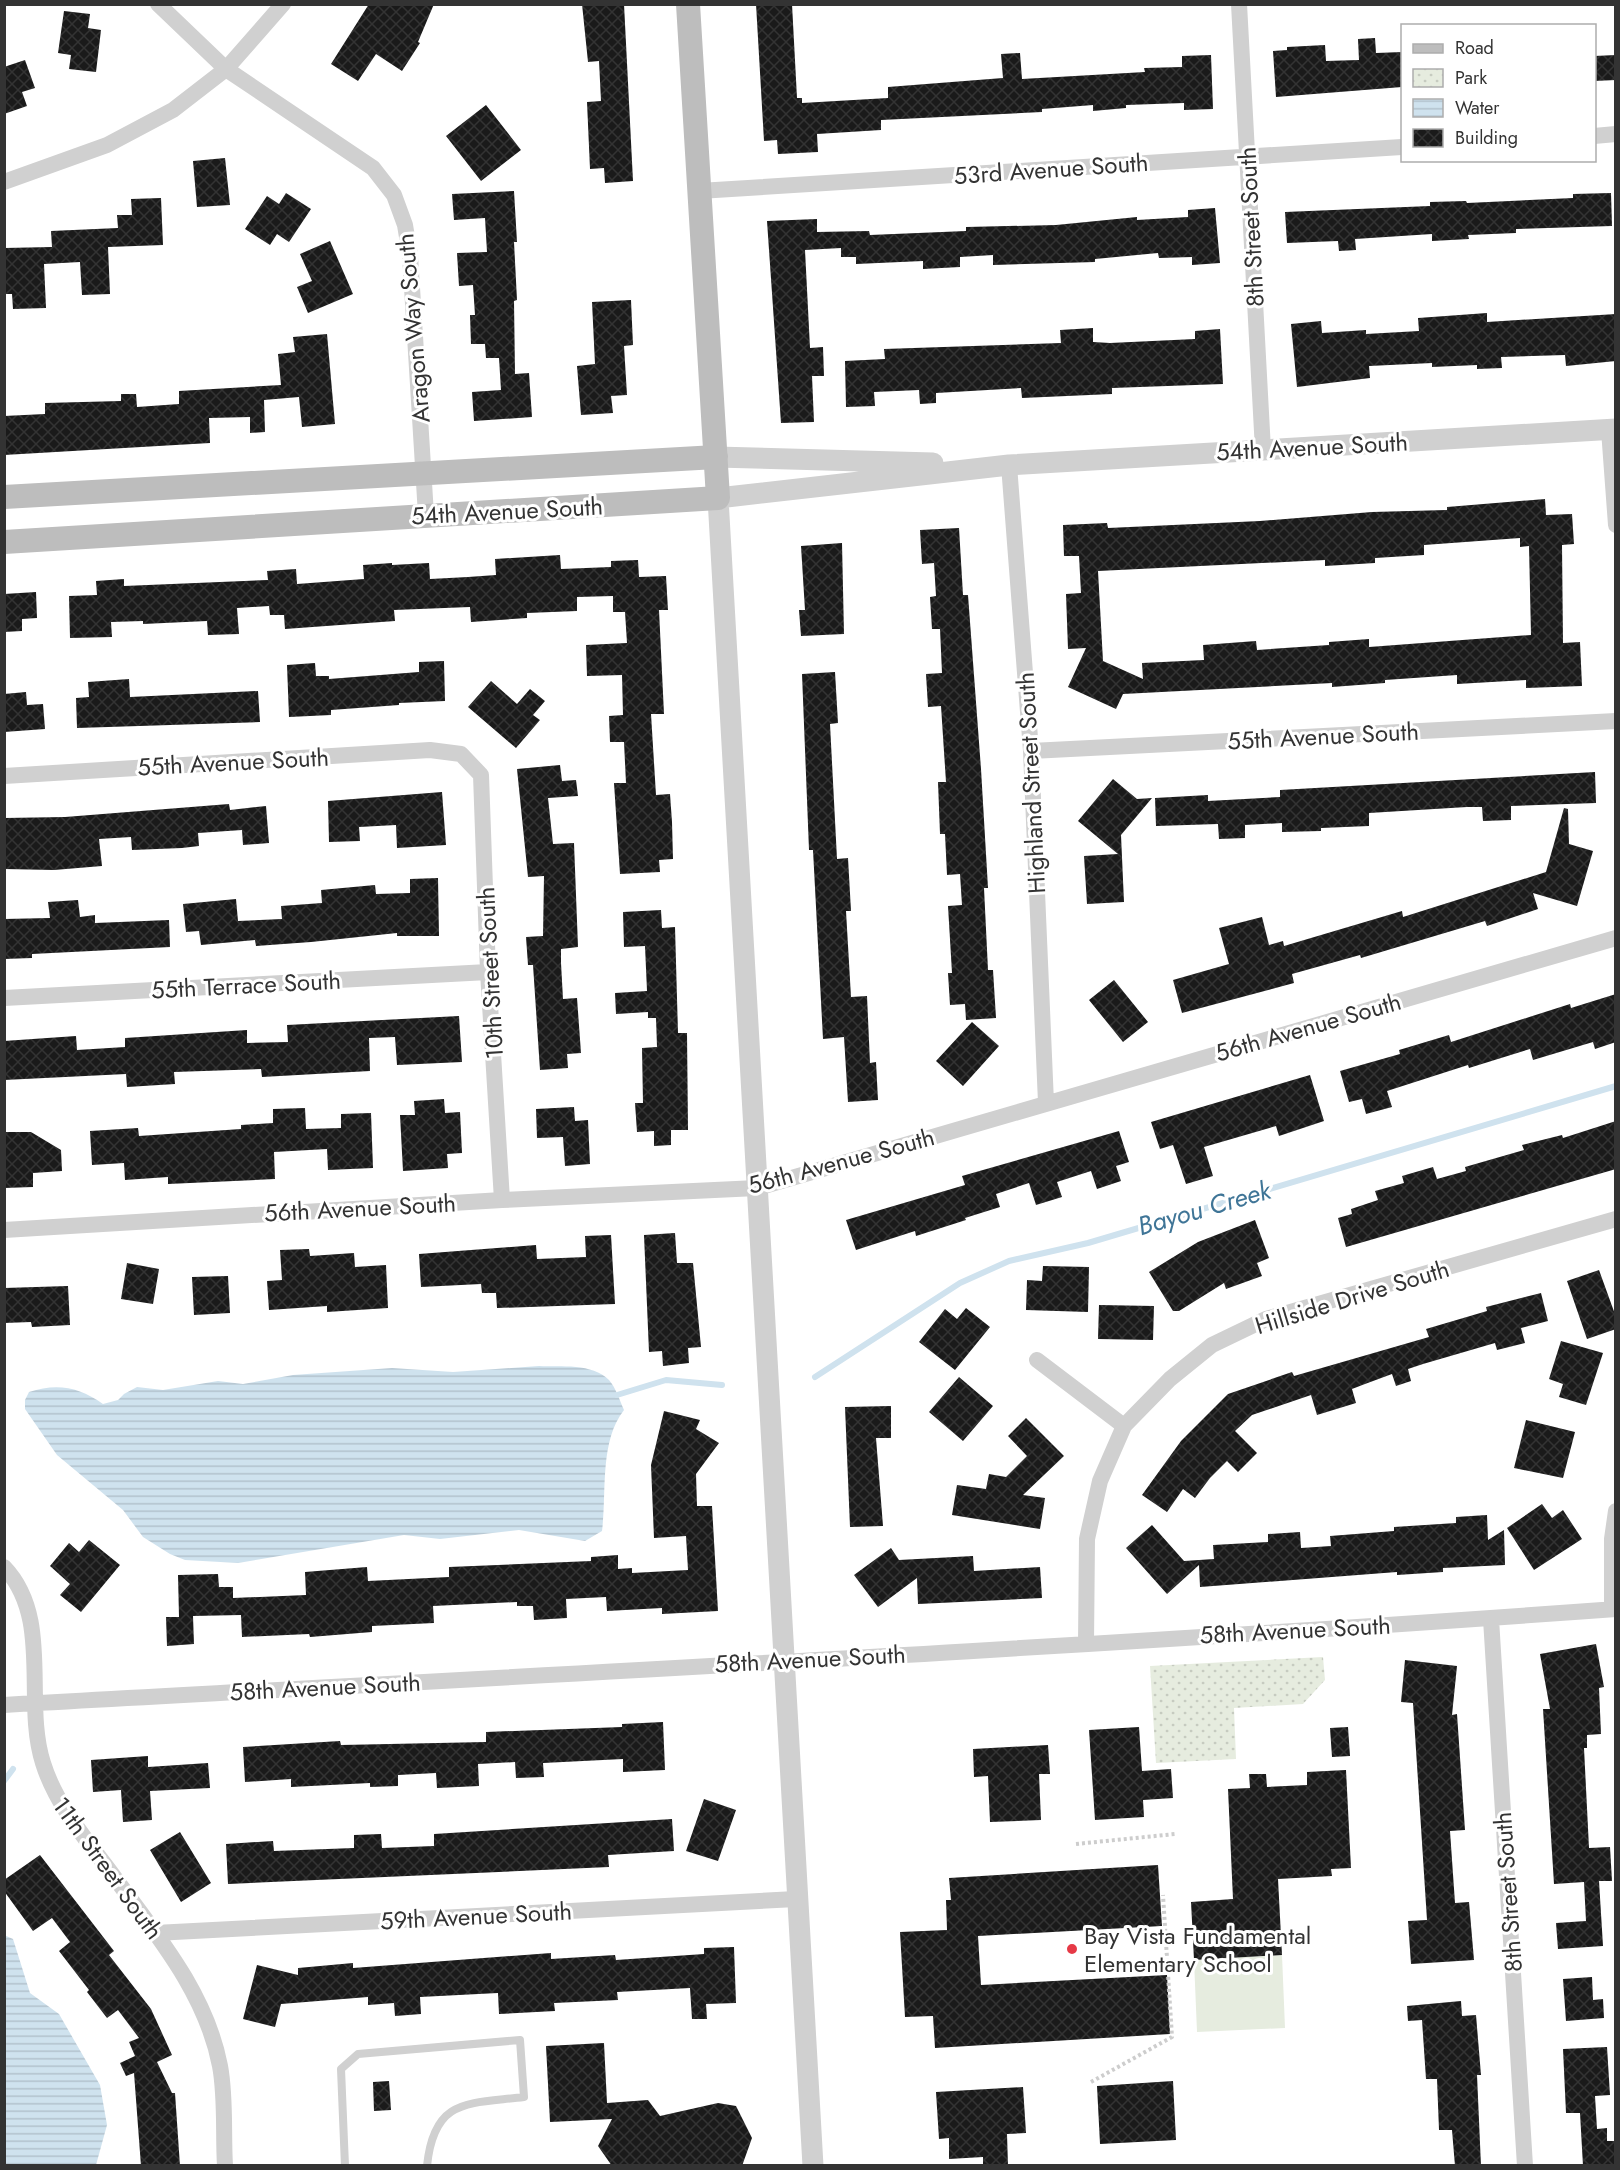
<svg xmlns="http://www.w3.org/2000/svg" width="1620" height="2170" viewBox="0 0 1620 2170" font-family="Jost,sans-serif">
<style>
.green{fill:#e6ecdf}
.park{fill:url(#park-dots)}
.water{fill:url(#water-rules)}
.lines{fill:none;stroke-linecap:round;stroke-linejoin:round}
.stream{stroke:#cfe2ee;stroke-width:6}
.building{fill:url(#building-cross-hatch);fill-rule:evenodd}
.path{stroke:#cdcdcd;stroke-width:4;stroke-dasharray:3 3;stroke-linecap:butt}
.service{stroke:#d0d0d0;stroke-width:8}
.minor{stroke:#d0d0d0;stroke-width:16}
.tertiary{stroke:#d0d0d0;stroke-width:21}
.secondary{stroke:#bdbdbd;stroke-width:24}
.poi-dot{fill:#e63946;stroke:#fff;stroke-width:2}
.labels{text-anchor:middle;dominant-baseline:central;stroke-width:6;stroke-linejoin:round;paint-order:stroke}
.street-label{font-size:24px;fill:#333;stroke:#fff}
.poi-label{font-size:24px;fill:#333;stroke:#fff;text-anchor:start}
.water-label{font-size:26px;font-style:italic;fill:#3f7597;stroke:#fff}
</style>
<defs>
<pattern id="park-dots" width="8" height="8" patternUnits="userSpaceOnUse" patternTransform="scale(1.5)"><rect width="8" height="8" fill="#e6ecdf"/><path d="M2 2h.1M6 6h.1" fill="none" stroke="#c6cbc0" stroke-width="1.8" stroke-linecap="round"/></pattern>
<pattern id="water-rules" width="6" height="5" patternUnits="userSpaceOnUse" patternTransform="scale(1.5)"><rect width="6" height="5" fill="#cfe2ee"/><path d="M0 2.5h6" fill="none" stroke="#b2c2cd"/></pattern>
<pattern id="building-cross-hatch" width="8" height="8" patternUnits="userSpaceOnUse" patternTransform="scale(1.5)"><rect width="8" height="8" fill="#1a1a1a"/><path d="M0 0l8 8M0 8l8-8" fill="none" stroke="#333"/></pattern>
</defs>
<rect width="100%" height="100%" fill="#fff"/>
<path class="green" d="M1282 1955 1285 2028 1197 2032 1194 1960Z"/>
<path class="park" d="M1323 1657 1325 1680 1303 1704 1234 1708 1236 1759 1156 1763 1150 1666Z"/>
<path class="water" d="M539 1366C561 1367 592 1363 609 1380 616 1388 620 1401 624 1410 599 1442 607 1493 602 1531L585 1541 519 1530 440 1539 404 1535 238 1563 185 1560 170 1554 143 1537 123 1510 57 1455 25 1409V1400L29 1392C57 1383 79 1387 103 1404L118 1400 124 1394 137 1387 163 1390 218 1381 243 1384 293 1375 392 1368 453 1372Z
M4 1935 13 1939 30 1993 59 2014 100 2085 107 2125 96 2165H5Z"/>
<g class="lines">
<path class="stream" d="M815 1377 960 1283 1009 1261 1088 1243 1616 1086
M617 1395 666 1380 722 1385
M4 1781 13 1769"/>
</g>
<path class="building" d="M369 4H434L418 42 420 43 402 71 376 54 358 81 331 64Z
M582 4H624L633 181 605 183 604 168 590 169 587 102 601 101 599 61 588 62Z
M756 4H792L797 98H802V103L888 98V87L1003 78 1001 54 1020 53 1022 79 1145 72 1144 68 1182 67V56L1211 55 1213 109 1184 110V103L1126 105V108L1093 111V105L1042 109V112L881 120V130L817 134 818 152 778 154 777 140 764 141Z
M64 11 90 14 88 28 101 30 96 72 69 69 71 55 58 53Z
M1375 38 1376 53 1402 52V87L1276 97 1273 51 1287 50V47L1325 45 1326 61 1359 60 1358 39Z
M1616 55V80L1594 81V56Z
M25 60 35 88 22 92 27 106 4 114V67Z
M486 105 521 150 481 181 446 136Z
M225 158 230 205 197 207 193 161Z
M514 191 517 242H514L517 300 514 301 515 374 529 373 532 417 474 421 472 392 501 390 499 358H486L485 344H471L470 315H475L473 285 459 286 457 253 487 252 485 218 454 220 452 194Z
M286 193 311 209 289 242 277 234 270 245 245 229 267 196 279 204Z
M1611 193 1612 226 1516 229V233L1468 235 1469 239 1432 241V234L1355 239 1356 250 1339 251 1338 241 1287 243 1285 212 1430 206V202L1466 201 1467 203 1573 198V194Z
M161 198 163 245 108 247 110 294 82 295 80 262 44 264 46 308 13 309 12 294H4V248L52 247 51 231 118 228 117 215H132L131 199Z
M1215 208 1220 263 1192 265V257L1159 258 1158 253 1095 259V262L993 265V255L960 257V267L923 269V261L856 264V257H841V248L805 250 810 348 823 347 824 376H812L814 422 781 423 767 221 817 219V232L869 231 870 235 966 231V227L1056 225 1137 217V220L1188 217V210Z
M330 241 353 294 308 313 297 287 312 281 300 254Z
M631 300 633 345 624 346 627 395 611 396 613 413 581 415 577 366 595 364 592 302Z
M1487 313V322L1616 314V361L1566 366 1565 355 1501 357 1502 368 1477 369V365L1432 367V363L1369 366 1370 378 1297 387 1291 324 1321 321 1322 333 1366 330V334L1419 331 1418 318Z
M1093 328V342L1110 343 1195 339V331L1220 329 1223 384 1112 388V394L1022 398 1021 388 936 393V403L920 404 919 390 874 392 875 406 846 407 845 361 885 359 884 349 1061 343 1060 330Z
M327 334 335 424 302 427 299 397 264 400 265 432 250 433V417L209 418 210 443 4 455V416L45 414V403L121 401V394H136L137 407 179 404V391L281 385 278 354 295 352 293 337Z
M1545 499 1546 515 1572 514 1574 544 1562 545 1563 643 1580 642 1582 686 1526 688V680L1457 684V675L1385 680V683L1332 687V683L1123 694 1116 709 1068 687 1086 648 1068 649 1066 594 1081 593 1079 556H1064L1063 525 1107 523 1108 528 1260 521 1372 512 1447 510V507ZM1520 538V547L1529 546 1531 635 1369 647V639L1329 642V645L1257 650 1256 641 1203 645 1204 660 1142 663 1143 679 1103 661 1098 571 1325 560V566L1375 563V558L1424 555V545Z
M959 528 963 595H968L981 769 988 888H984L988 970H993L996 1018 966 1020 965 1004 950 1005 948 973H952L948 906 962 905 960 874 947 875 945 834H940L938 782H946L941 706 928 707 926 674 942 673 940 629H932L930 597 936 596 934 563 922 564 920 530Z
M842 543 844 634 801 636 799 610H805L801 546Z
M560 555 561 569 611 567V561L638 560 639 577 666 576 668 610H659L664 714H651L656 795 670 794 672 822 673 859 659 860 660 872 620 874 614 783H626L624 742H610L609 716 623 715 622 675 587 676 586 645 627 643 625 612H613V596L577 597V611L527 613V618L471 622 470 607 394 610 395 621 285 629 284 615H270L269 606 237 608 239 634 208 635 207 621 143 624V621L111 622 112 637 70 638 69 596 97 595 96 581 124 579V586L268 580 267 571 296 569 297 584 364 579 363 565 392 563V565L429 563 430 579 468 577 496 575 495 559Z
M36 592 37 618 22 619V631L4 632V594Z
M444 661 445 701 399 703V705L331 710V715L289 717 287 665 315 663 316 676H329V679L419 672V662Z
M835 672 838 723 830 724 837 859 848 858 851 911H846L851 997 867 996 870 1063 876 1062 878 1100 848 1102 844 1037 823 1039 813 850H809L802 674Z
M129 679 130 697 258 691 260 722 77 728 76 698 89 697 88 682Z
M491 681 517 704 530 689 545 701 533 715 540 720 516 748 468 707Z
M26 692 27 705 43 704 45 729 4 732V694Z
M560 765 562 781 576 780 578 796 548 798 553 844 574 843 578 947 561 949V963L563 999 577 998 581 1053 567 1054 568 1068 540 1070 533 965H528L526 937 543 936 544 876 528 877 517 769Z
M1595 772 1596 803 1511 806V820L1483 821 1482 807H1467L1369 813V826L1321 828V831L1282 832V823L1245 825V838L1219 839 1218 824 1156 826 1155 798 1208 795V801L1280 797V790Z
M1113 779 1137 799 1152 798 1121 835 1124 902 1087 904 1084 856 1118 854 1078 821Z
M442 792 446 845 397 848 396 825 359 827 360 841 329 842 328 801Z
M229 804 230 810 266 806 269 843 243 845 242 830 198 833 199 846 182 848 132 850 131 837 99 839 102 866 54 870 4 869V818L65 817Z
M1564 808 1568 809 1569 844 1593 851 1577 906 1533 893 1538 909 1487 926 1485 921 1361 958 1360 955 1292 974 1294 983 1182 1013 1173 980 1229 964 1219 928 1262 917 1269 945 1283 941 1284 946 1402 911 1403 917 1546 872Z
M438 878 439 936H397V933L311 942 256 946 255 940 201 945 199 931 186 932 183 904 236 899 238 921 282 919 281 906 322 903 321 890 375 885 376 894 410 893V879Z
M78 900 80 917 95 915V923L169 920 170 947 32 954V958L4 959V919L50 918 48 902Z
M661 910 662 928 675 927 678 1033H687L688 1130H671V1145L654 1146V1131L637 1132 635 1103H643L642 1048 657 1047 656 1018H648V1012L616 1014 615 993 647 991 645 946 624 947 623 912Z
M1114 980 1148 1022 1123 1042 1089 1000Z
M1616 994V1042L1595 1049 1593 1042 1533 1060 1530 1049 1469 1068 1468 1065 1387 1091 1392 1107 1366 1114 1362 1099 1349 1102 1340 1071 1400 1054 1399 1050 1449 1035 1451 1042 1570 1004 1571 1008Z
M459 1016 462 1062 397 1065 395 1037 369 1038 370 1071 262 1077 261 1069 174 1072 175 1084 127 1087 126 1074 4 1080V1041L76 1036 77 1050 125 1047V1038L247 1030V1043L288 1042 287 1025Z
M972 1022 999 1046 963 1086 936 1061Z
M1310 1075 1324 1121 1279 1136 1276 1126 1204 1147 1213 1176 1186 1184 1173 1145 1160 1149 1151 1122Z
M444 1099 445 1113 460 1112 462 1153 447 1154 448 1168 403 1171 400 1115H415L414 1101Z
M574 1107 575 1121 588 1120 590 1164 565 1166 563 1137 537 1138 536 1109Z
M305 1108 306 1129 341 1128V1114L371 1113 373 1168 328 1170 327 1149 274 1152 275 1179 168 1184V1177L125 1180 124 1163 92 1165 90 1131 138 1128 139 1136 241 1129V1125L273 1123V1109Z
M1616 1121V1169L1346 1247 1338 1218 1352 1214 1351 1209 1378 1200 1375 1191 1404 1183 1402 1176 1433 1167 1437 1179 1466 1171 1465 1167 1524 1150 1522 1145 1562 1135 1563 1138Z
M1119 1131 1129 1162 1116 1166 1121 1181 1097 1189 1091 1171 1057 1182 1062 1197 1036 1205 1029 1183 996 1194 1000 1207 965 1218 966 1220 916 1236 915 1231 856 1250 846 1220 965 1185 962 1176Z
M4 1132H31L61 1150 62 1171 33 1173V1187L4 1188Z
M1255 1220 1269 1258 1257 1263 1262 1276 1226 1289 1224 1283 1179 1311H1173L1149 1272 1198 1242Z
M675 1233 677 1263H693L701 1347 688 1348 689 1363 663 1366 662 1351 649 1352 644 1235Z
M611 1235 615 1304 497 1308 496 1293H482L481 1284 421 1287 419 1254 536 1245 537 1259 586 1257 585 1236Z
M309 1249 310 1256 354 1253 355 1267 386 1265 388 1308 327 1312V1306L269 1310 267 1281 282 1280 280 1250Z
M127 1263 159 1269 153 1304 121 1299Z
M1043 1266 1089 1267 1088 1312 1026 1310 1027 1280 1042 1281Z
M1599 1270 1616 1317V1329L1587 1339 1567 1281Z
M228 1276 230 1313 194 1315 192 1277Z
M68 1286 70 1325 32 1327 31 1322 4 1323V1288Z
M1541 1293 1548 1321 1521 1328 1525 1343 1497 1350 1495 1343 1423 1364 1408 1369 1411 1381 1396 1386 1392 1374 1365 1384 1352 1389 1356 1403 1317 1415 1311 1395 1252 1415 1235 1431 1257 1453 1238 1472 1227 1461 1210 1478 1195 1498 1183 1489 1167 1512 1142 1495 1181 1441 1228 1394 1292 1372 1294 1376 1429 1337 1426 1329 1487 1311 1486 1307Z
M1099 1305 1154 1306 1153 1340 1098 1339Z
M966 1308 990 1327 955 1370 919 1342 945 1309 957 1319Z
M1561 1341 1603 1353 1586 1405 1559 1397 1563 1384 1549 1379Z
M959 1377 993 1406 963 1441 929 1412Z
M891 1406V1438H876L883 1526 850 1527 845 1407Z
M664 1411 700 1420 696 1429 719 1443 696 1474 697 1506H712L718 1611 662 1614V1608L607 1611 606 1597 566 1599 567 1618 534 1620 533 1606H517V1602L433 1606 434 1623 372 1626V1632L310 1637 309 1634 242 1637 241 1615 193 1616 194 1644 167 1646 166 1617H179L178 1575 218 1574 219 1587H233V1598L306 1595 305 1572 367 1567 368 1581 449 1577V1567L591 1561V1557L618 1555V1569L632 1568V1573L688 1570 686 1536 654 1538 651 1465Z
M1026 1418 1064 1456 1023 1495 1045 1498 1040 1529 952 1515 957 1485 986 1489 989 1474 1006 1477 1027 1456 1008 1436Z
M1526 1420 1575 1432 1563 1478 1514 1468Z
M1542 1504 1552 1518 1563 1510 1582 1539 1534 1570 1507 1528Z
M1487 1515 1488 1540 1504 1530 1505 1565 1443 1568V1572L1397 1575V1572L1200 1587 1199 1565 1167 1594 1126 1548 1152 1525 1184 1561 1214 1559 1213 1545 1268 1542V1534L1300 1532 1301 1548 1331 1546 1330 1536 1394 1531V1527L1456 1523V1517Z
M89 1540 120 1565 81 1612 60 1595 70 1584 50 1566 69 1543 79 1552Z
M891 1548 899 1560 973 1556 974 1571 1040 1567 1042 1598 918 1604 917 1578 878 1607 854 1575Z
M1596 1644 1604 1687 1599 1688 1601 1734 1587 1735V1748H1584L1589 1848 1610 1847 1612 1881H1599L1603 1946 1558 1949 1556 1923 1586 1921 1584 1882 1554 1884 1543 1709H1550L1540 1654Z
M1405 1660 1457 1666 1452 1715 1457 1714 1465 1830 1450 1831 1455 1903 1469 1902 1474 1960 1411 1964 1408 1921 1427 1920 1413 1703 1401 1702Z
M663 1722 665 1770 623 1772V1759L543 1763 544 1777 516 1778 515 1762 478 1764 479 1786 437 1788 436 1773 398 1775V1786L370 1787V1783L291 1787V1779L245 1782 243 1747 340 1741 341 1745 486 1742V1732L622 1727V1724Z
M1139 1727 1142 1771 1171 1769 1173 1798 1143 1800 1144 1817 1095 1820 1089 1730Z
M1348 1727 1350 1756 1332 1757 1330 1728Z
M1048 1745 1050 1774H1039L1041 1820 990 1822 988 1776 974 1777 973 1749Z
M148 1756V1767L208 1763 210 1788 150 1791 152 1820 123 1822 121 1790 93 1792 91 1760Z
M1346 1770 1351 1868 1331 1869 1332 1876 1278 1879 1282 1955 1194 1960 1191 1902 1233 1899 1228 1789 1250 1788 1249 1774H1266L1267 1787 1307 1785V1772Z
M704 1799 736 1810 718 1861 686 1851Z
M672 1819 674 1851 608 1855 609 1867 228 1884 226 1844 273 1841 274 1851 354 1848V1835L381 1834 382 1848 434 1846V1834Z
M180 1832 211 1883 181 1902 150 1850Z
M40 1855 114 1951 109 1955 151 2009 172 2055 157 2062 172 2093H175L180 2166H141L134 2073 126 2076 120 2063 135 2056 129 2042 139 2038 118 2010 107 2018 87 1992 89 1990 59 1951 70 1942 52 1918 33 1931 4 1891V1880Z
M1158 1865 1162 1926 978 1936 981 1985 1167 1975 1170 2034 935 2048 933 2016 905 2017 900 1932 947 1930 946 1900H951L949 1878Z
M734 1947 736 2003 706 2004 707 2019H692L690 1988 617 1992 618 2000 554 2003 555 2011 499 2014 498 1993 420 1997 421 2014 395 2016 394 2003 368 2005V1997L281 2004 275 2027 243 2019 257 1965 298 1975V1968L353 1963V1968L551 1953V1959L615 1955 616 1960 704 1954V1948Z
M1592 1977 1593 2000 1603 1999 1604 2018 1566 2021 1563 1979Z
M1461 2001 1462 2016 1476 2015 1481 2075H1477L1481 2166H1455L1452 2130H1439L1437 2079H1426L1422 2020 1408 2021 1407 2006Z
M604 2043 607 2103 648 2100 660 2116 718 2103 736 2106 752 2138 742 2166H612L598 2146 612 2119 550 2122 546 2046Z
M1607 2047 1610 2095 1595 2096 1597 2129 1607 2128V2141H1616V2166H1583L1580 2113H1566L1563 2049Z
M389 2081 391 2110 374 2111 373 2082Z
M1173 2081 1176 2140 1100 2144 1097 2086Z
M1023 2087 1026 2133 1007 2134 1008 2166H983V2157L949 2159V2138L939 2139 936 2092Z"/>
<g class="lines">
<path class="path" d="M1076 1844 1175 1834
M1091 2082 1172 2037 1163 1895"/>
<path class="service" d="M345 2166 341 2069 358 2054 520 2040 524 2097C469 2104 434 2097 427 2166"/>
<path class="minor" d="M158 4 226 69 373 168 394 195 405 225 410 255 426 515
M1239 4 1263 450
M1594 136 1616 134
M4 182 107 145 173 110 226 69 283 4
M699 191 1402 147
M1609 430 1616 525
M1009 465 1031 751 1046 1103
M1031 751 1616 721
M4 776 430 750 461 754 481 775 488 972 502 1200
M4 998 488 972
M4 1230 502 1200 757 1188 1616 938
M1037 1360 1124 1426
M4 1567C53 1618 23 1701 43 1763 56 1805 86 1839 112 1874 155 1933 206 1992 220 2066 226 2098 223 2133 225 2166
M1612 1609V1539L1616 1511
M1491 1619 1525 2166
M1086 1643 1087 1539 1100 1481 1124 1426 1170 1379 1212 1345 1266 1319 1616 1219
M4 1705C542 1675 1079 1648 1616 1609
M155 1933 796 1899"/>
<path class="tertiary" d="M716 457 933 463
M813 2166 718 498 1009 465 1616 429"/>
<path class="secondary" d="M4 497 716 457
M4 542 718 498 688 4"/>
</g>
<circle class="poi-dot" cx="1072" cy="1949" r="6"/>
<g class="labels">
<g class="street-label">
<text transform="translate(1051 169) rotate(-4)">53rd Avenue South</text>
<text transform="translate(1251 227) rotate(-93)">8th Street South</text>
<text transform="translate(413 328) rotate(-95)">Aragon Way South</text>
<text transform="translate(1312 447) rotate(-3)">54th Avenue South</text>
<text transform="translate(507 511) rotate(-3)">54th Avenue South</text>
<text transform="translate(1323 736) rotate(-3)">55th Avenue South</text>
<text transform="translate(233 762) rotate(-3)">55th Avenue South</text>
<text transform="translate(1031 783) rotate(-93)">Highland Street South</text>
<text transform="translate(490 973) rotate(-93)">10th Street South</text>
<text transform="translate(246 985) rotate(-3)">55th Terrace South</text>
<text transform="translate(1308 1027) rotate(-16)">56th Avenue South</text>
<text transform="translate(841 1161) rotate(-15)">56th Avenue South</text>
<text transform="translate(360 1208) rotate(-3)">56th Avenue South</text>
<text transform="translate(1352 1297) rotate(-17)">Hillside Drive South</text>
<text transform="translate(1295 1630) rotate(-3)">58th Avenue South</text>
<text transform="translate(810 1659) rotate(-3)">58th Avenue South</text>
<text transform="translate(325 1687) rotate(-3)">58th Avenue South</text>
<text transform="translate(108 1868) rotate(54)">11th Street South</text>
<text transform="translate(1508 1892) rotate(-94)">8th Street South</text>
<text transform="translate(476 1916) rotate(-3)">59th Avenue South</text>
</g>
<g class="poi-label">
<text x="1084" y="1935">Bay Vista Fundamental<tspan x="1084" dy="28">Elementary School</tspan></text>
</g>
<g class="water-label">
<text transform="translate(1204 1208) rotate(-16)">Bayou Creek</text>
</g>
</g>
<rect width="1620" height="2170" fill="none" stroke="#333333" stroke-width="12"/>
<rect x="1401" y="24" width="195" height="138" fill="#ffffff" stroke="#adadad" stroke-width="1.5"/>
<rect x="1413" y="44" width="30" height="9" fill="#bdbdbd" stroke="#adadad" stroke-width="1.5"/>
<text x="1455" y="54" font-size="18" fill="#333333">Road</text>
<rect x="1413" y="69" width="30" height="18" fill="url(#park-dots)" stroke="#adadad" stroke-width="1.5"/>
<text x="1455" y="84" font-size="18" fill="#333333">Park</text>
<rect x="1413" y="99" width="30" height="18" fill="url(#water-rules)" stroke="#adadad" stroke-width="1.5"/>
<text x="1455" y="114" font-size="18" fill="#333333">Water</text>
<rect x="1413" y="129" width="30" height="18" fill="url(#building-cross-hatch)" stroke="#adadad" stroke-width="1.5"/>
<text x="1455" y="144" font-size="18" fill="#333333">Building</text>
</svg>
